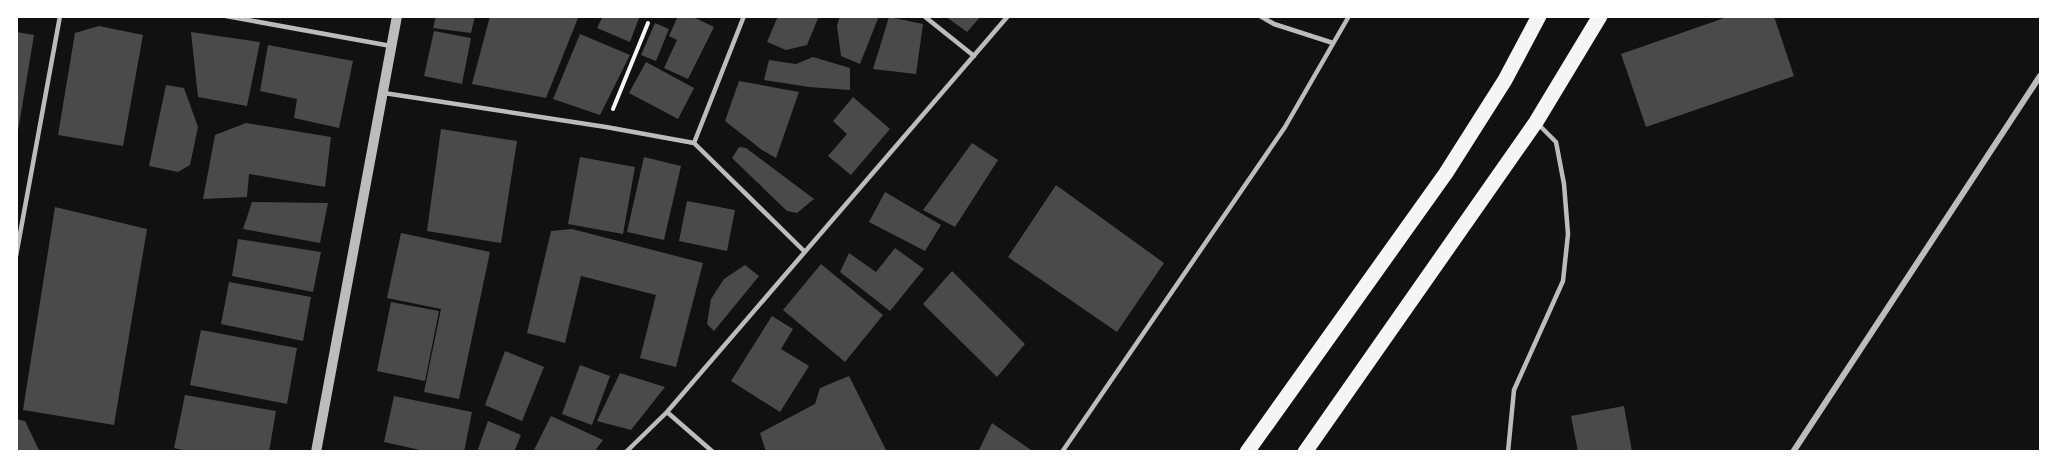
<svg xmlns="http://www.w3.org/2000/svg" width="2057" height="468" viewBox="0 0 2057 468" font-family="'Exo 2',sans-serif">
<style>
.building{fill:#4a4a4a}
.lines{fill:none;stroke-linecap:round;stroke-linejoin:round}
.path{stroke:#f5f5f5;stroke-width:4}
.service{stroke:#bcbcbc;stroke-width:4.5}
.minor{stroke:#bcbcbc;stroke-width:6}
.tertiary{stroke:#bcbcbc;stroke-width:10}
.primary{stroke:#f5f5f5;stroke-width:15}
</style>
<rect width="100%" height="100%" fill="#111"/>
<path class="building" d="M436 16H475L471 33 433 28Z
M490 16H574L578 18 546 98 472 84Z
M603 16H634L639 18 630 42 597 28Z
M678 16H691L714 27 688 79 664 68 677 40 669 36Z
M778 16H819L807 45 786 50 767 42Z
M840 16H879L860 64 841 56 837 26Z
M945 16H981L967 32Z
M1730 16H1774L1794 76 1646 127 1621 54Z
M889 17 923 24 916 74 873 69Z
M655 23 669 29 656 61 641 55Z
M99 26 143 35 123 146 58 135 75 33Z
M434 31 471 38 462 84 424 76Z
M16 32 34 35 18 131H16Z
M191 32 260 42 247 106 198 97Z
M580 34 630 55 600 115 553 99Z
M268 45 353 61 339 128 294 118 297 99 260 91Z
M813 57 850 68V90L809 87 764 80 769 60 796 64Z
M646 62 694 88 678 119 629 93Z
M739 81 799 92 776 158 762 150 725 121Z
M166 85 184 88 198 127 190 165 178 172 149 166Z
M853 97 890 129 851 175 828 156 847 134 833 121Z
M246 123 331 137 325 187 249 174 247 197 203 199 215 135Z
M441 129 517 141 501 243 427 231Z
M972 143 998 160 955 227 923 210Z
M739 147 746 148 814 199 797 213 787 211 732 158Z
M580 157 635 167 623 234 568 224Z
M644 157 681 166 664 240 627 232Z
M1056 185 1164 263 1117 332 1008 257Z
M885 192 941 225 925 251 869 222Z
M687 201 735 210 727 251 679 241Z
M252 202 328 203 320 243 243 229Z
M55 207 147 229 114 425 23 410Z
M572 229 703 263 676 367 640 358 656 295 581 276 565 343 527 333 551 231Z
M401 233 490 252 459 399 424 392 441 309 387 298Z
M238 239 321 252 313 292 232 276Z
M895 248 924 269 890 311 840 272 849 253 876 272Z
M821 264 883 315 845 362 783 310Z
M745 265 759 276 714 331 707 324 711 299 724 279Z
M952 271 1025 344 997 377 923 304Z
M229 282 311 297 303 341 221 324Z
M391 302 439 311 425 381 377 371Z
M772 316 793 329 781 349 809 366 780 412 731 381Z
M201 330 297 348 287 404 190 385Z
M505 351 544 367 522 421 485 405Z
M580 365 610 376 592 425 562 414Z
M620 373 665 387 631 430 597 421Z
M849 376 887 452H766L760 433 815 404 820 388Z
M185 395 276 411 269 452H192L174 448Z
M394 396 472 412 464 452H429L384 442Z
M1624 406 1632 452H1578L1571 416Z
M551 416 603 440 594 452H533Z
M16 419 25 421 40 452H16Z
M488 421 521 435 514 452H477Z
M992 423 1031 450 1030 452H978Z"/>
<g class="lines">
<path class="path" d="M613 109 648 23"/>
<path class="service" d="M226 16 391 46
M924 16 974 56
M1260 16 1274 24 1333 43
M384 93 606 127 694 143 744 16
M694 143 804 251
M16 256 60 16
M667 412 713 452
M626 452 667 412 1008 16
M1062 452 1285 127 1349 16
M1508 452 1514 390 1563 281 1568 234 1564 184 1556 142 1537 123"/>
<path class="minor" d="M1793 452 2040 76"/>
<path class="tertiary" d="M316 452 397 16"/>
<path class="primary" d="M1247 452 1446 173 1505 80 1539 16
M1305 452 1536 122 1600 16"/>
</g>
<rect width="2057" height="468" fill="none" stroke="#ffffff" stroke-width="36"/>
</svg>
